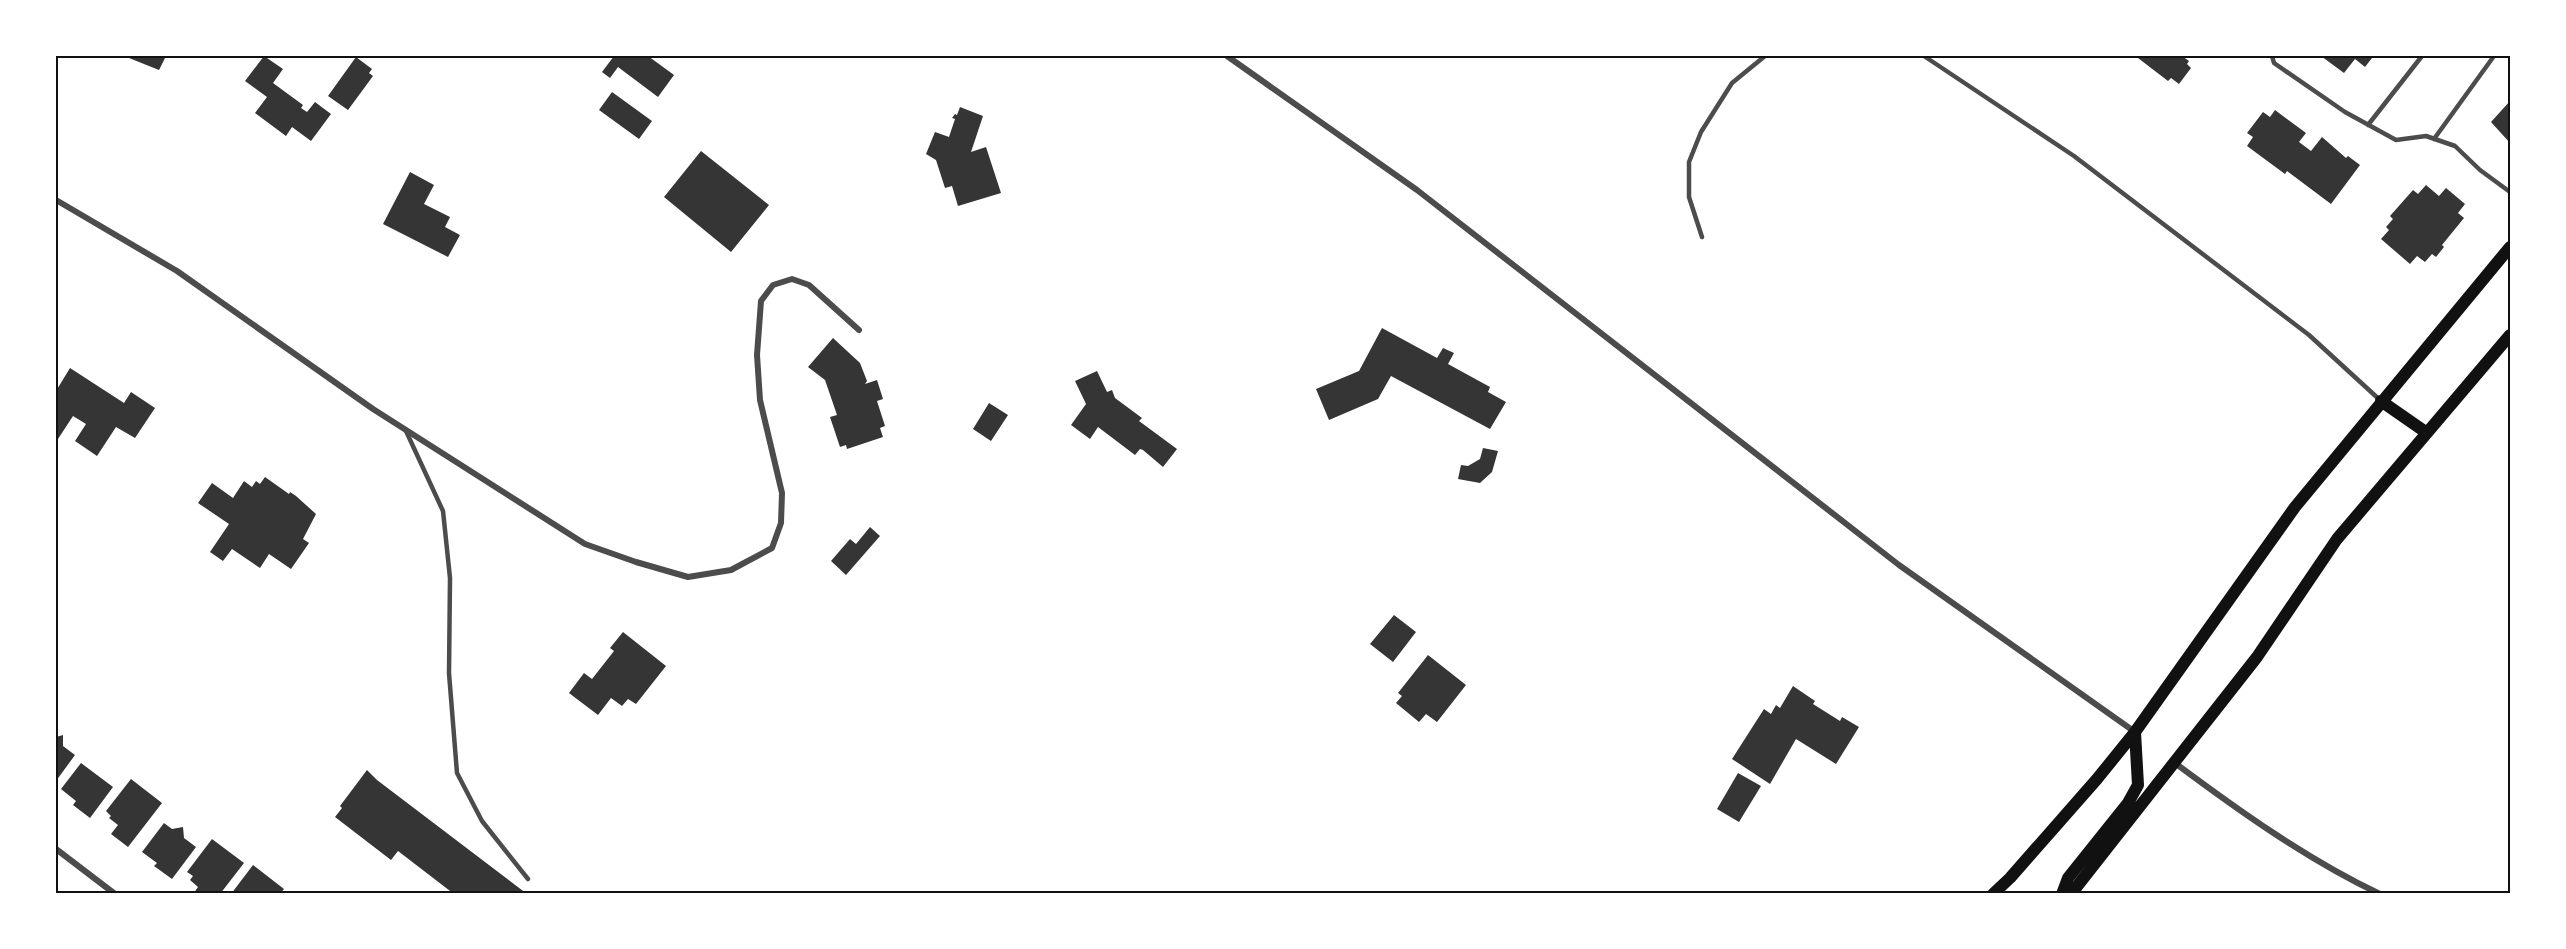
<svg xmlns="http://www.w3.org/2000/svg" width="2566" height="949" viewBox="0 0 2566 949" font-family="'Nunito Sans',sans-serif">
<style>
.building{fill:#353535}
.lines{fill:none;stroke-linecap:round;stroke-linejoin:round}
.service{stroke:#4c4c4c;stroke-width:4.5}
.minor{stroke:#4c4c4c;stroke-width:6}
.secondary{stroke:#111;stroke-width:12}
.neatline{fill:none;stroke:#111;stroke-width:2}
</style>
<rect width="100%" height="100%" fill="#fff"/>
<path class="building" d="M124 56H166L159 70Z
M264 56 283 69 273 83 303 105 301 108 307 112 315 102 331 114 311 141 292 127 286 136 255 113 267 97 245 81Z
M614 56H648L674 75 658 97 618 67 610 78 602 72Z
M2141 56H2182L2189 61 2187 64 2191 68 2179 84 2171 78 2168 81 2138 58Z
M2321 56H2369L2372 58 2365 67 2355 59 2344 73Z
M356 57 372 69 369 73 373 76 348 110 328 96Z
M612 92 652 121 639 139 599 110Z
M2510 101V143L2491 122Z
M960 107 983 116 971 152 986 147 1001 193 958 206 952 186 945 188 936 160 926 154 935 132 949 137 955 119 952 118 955 114 957 115Z
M2275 110 2306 133 2299 142 2311 151 2322 137 2346 158 2348 156 2360 165 2331 204 2287 171 2285 174 2247 146 2253 137 2247 133 2263 112 2270 117Z
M701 151 769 205 731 252 664 197Z
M410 172 434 185 424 204 450 217 445 227 460 235 448 257 383 224Z
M2426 185 2439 196 2446 188 2465 204 2458 213 2464 218 2442 245 2444 247 2436 257 2432 254 2425 262 2417 256 2410 264 2381 239 2389 230 2386 227 2393 219 2390 216 2413 190 2418 194Z
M1382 328 1437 358 1443 348 1454 353 1448 364 1490 387 1488 392 1506 402 1490 429 1391 376 1378 399 1329 420 1316 389 1359 371Z
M833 338 860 363 867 381 865 384 877 380 883 399 877 401 885 426 880 428 883 437 847 449 846 445 840 447 830 417 837 415 825 380 808 367Z
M70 368 124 403 131 392 155 408 135 438 116 427 97 456 75 441 86 424 73 416 58 439 56 438V391Z
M1097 371 1107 392 1112 390 1115 398 1142 418 1139 421 1177 449 1163 467 1143 450 1140 449 1135 455 1098 427 1090 439 1071 425 1086 404 1075 381Z
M989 403 1008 415 991 441 973 429Z
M1483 448 1498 451 1492 472 1480 483 1458 479 1461 465 1468 466 1480 459Z
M265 477 289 494 290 492 296 496 316 514 303 539 309 543 291 569 269 554 260 568 232 549 223 561 210 552 229 524 198 503 212 483 233 498 244 481 252 487 256 481 260 484Z
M870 527 880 536 846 575 831 561 850 539 856 544Z
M1394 615 1416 632 1393 662 1370 644Z
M623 632 666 666 636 704 628 699 622 706 611 698 598 715 569 693 584 673 592 679 614 651 610 648Z
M1428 655 1466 685 1437 722 1426 714 1419 722 1396 703 1402 696 1398 693Z
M1793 686 1815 701 1813 704 1840 721 1842 717 1859 727 1836 764 1796 739 1770 784 1732 759 1764 709 1771 714 1776 705 1780 708Z
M63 735V746L75 755 56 781V737Z
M81 763 113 787 90 818 73 805 76 801 61 789Z
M367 770 377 780 527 894H454L398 851 391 860 335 817 342 808 340 806Z
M1738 773 1761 786 1739 822 1717 809Z
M131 779 162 803 128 847 111 834 118 825 109 818 111 816 106 811Z
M164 823 172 829 183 827 184 838 196 847 172 879 154 866 157 863 142 852Z
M212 839 244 863 220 894H193L198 887 190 880 193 876 187 872Z
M253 865 284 889 280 894H231Z"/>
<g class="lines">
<path class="service" d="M1924 56 2074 156 2309 335 2381 401
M2272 56 2274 63 2345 112 2396 140 2426 136 2455 146 2480 170 2510 192
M2368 125 2422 56
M2434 139 2494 56
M1702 237 1689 197V162L1701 132 1732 83 1765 56
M406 431 443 511 450 578 449 673 457 773 482 821 528 879"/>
<path class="minor" d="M1227 56 1417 190 1899 565 2135 732
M56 200 177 271 373 409 585 544 636 562 688 577 731 570 772 548 781 523 782 493 760 400 757 355 761 301 773 285 792 279 809 285 859 330
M2175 763C2238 810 2308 860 2380 894
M56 849 115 894"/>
<path class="secondary" d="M2381 401 2427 433
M1993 894 2010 878 2097 779 2135 732 2295 507 2510 247
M2062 894 2068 878 2128 803 2138 785 2135 732
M2071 894 2257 657 2337 539 2510 335"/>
</g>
<rect width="2566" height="949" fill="none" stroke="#ffffff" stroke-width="114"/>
<rect x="57" y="57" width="2452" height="835" class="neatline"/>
</svg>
